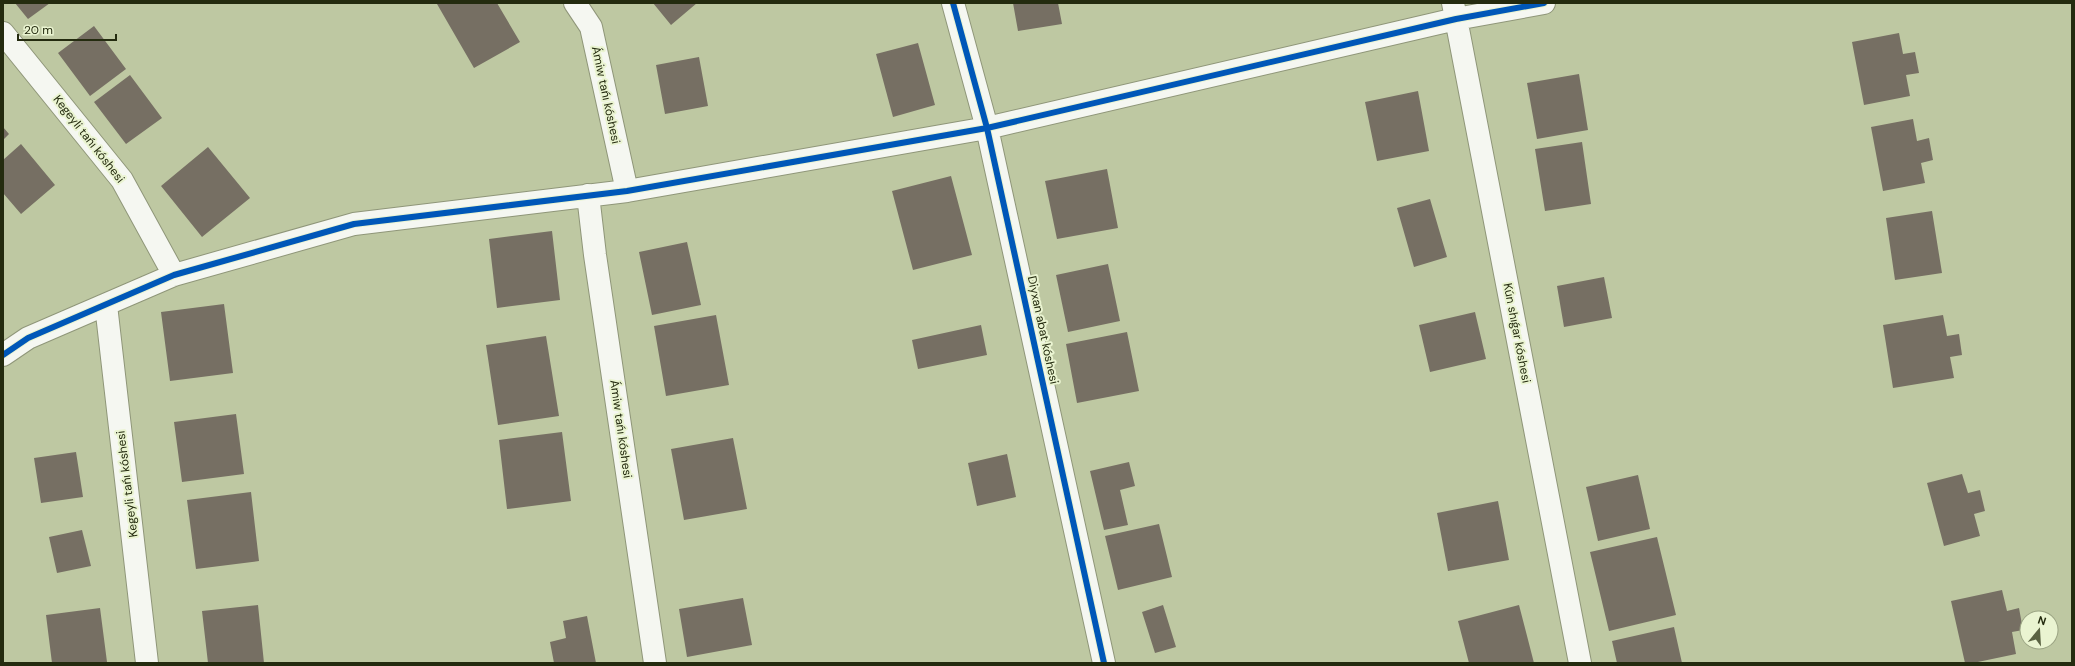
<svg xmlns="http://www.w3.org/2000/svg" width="2075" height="666" viewBox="0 0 2075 666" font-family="'DM Sans',sans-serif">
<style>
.building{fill:#766f63}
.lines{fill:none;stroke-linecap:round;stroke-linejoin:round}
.street-casing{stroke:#8f9679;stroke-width:24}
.street{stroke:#f5f7f1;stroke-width:22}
.cycleway-casing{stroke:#eaf4d1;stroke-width:8}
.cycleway{stroke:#0057b8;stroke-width:6}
.labels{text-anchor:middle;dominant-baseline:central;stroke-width:4;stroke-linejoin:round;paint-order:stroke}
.street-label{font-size:12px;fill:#242b0f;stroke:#eaf4d1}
</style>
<rect width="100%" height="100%" fill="#bec8a2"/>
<path class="building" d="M15 3H50L28 19Z
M497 3 520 42 474 68 437 4Z
M653 3H697L671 25Z
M1013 3H1058L1062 24 1018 31Z
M94 26 126 69 90 96 58 53Z
M1899 33 1903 54 1915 52 1919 73 1906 75 1910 96 1864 105 1852 42Z
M918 43 935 105 893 117 876 54Z
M699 57 708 106 665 114 656 65Z
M1579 74 1588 130 1537 139 1527 83Z
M130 75 162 118 126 144 94 102Z
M1418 91 1429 151 1377 161 1365 102Z
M1913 119 1917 141 1929 138 1933 160 1921 163 1925 183 1883 191 1871 127Z
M3 127 9 134 3 140Z
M1582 142 1591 204 1545 211 1535 149Z
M21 144 55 185 21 214 3 193V160Z
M208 147 250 198 202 237 161 186Z
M1107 169 1118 228 1057 239 1045 181Z
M951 176 972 255 913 270 892 191Z
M1430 199 1447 257 1414 267 1397 208Z
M1932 211 1942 273 1895 280 1886 218Z
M552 231 560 300 497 308 489 239Z
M687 242 701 305 652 315 639 252Z
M1108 264 1120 321 1068 332 1056 275Z
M1604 277 1612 318 1564 327 1557 286Z
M224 304 233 373 170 381 161 312Z
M1475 312 1486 359 1430 372 1419 325Z
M716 315 729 385 666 396 654 326Z
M1943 315 1947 336 1959 334 1962 355 1950 357 1954 378 1893 388 1883 325Z
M981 325 987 355 918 369 912 340Z
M1127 332 1139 391 1077 403 1066 344Z
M546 336 559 416 498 425 486 345Z
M236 414 244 474 182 482 174 422Z
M562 432 571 501 507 509 499 440Z
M733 438 747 509 684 520 671 449Z
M76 452 83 497 41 503 34 458Z
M1007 454 1016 497 977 506 968 463Z
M1129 462 1135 486 1120 490 1128 525 1104 530 1090 471Z
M1962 474 1968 493 1980 490 1985 511 1974 514 1980 536 1944 546 1927 483Z
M1638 475 1650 529 1598 541 1586 487Z
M251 492 259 561 196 569 187 500Z
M1498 501 1509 560 1448 571 1437 513Z
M1159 524 1172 577 1118 590 1105 536Z
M82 530 91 566 57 573 49 537Z
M1657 537 1676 615 1609 631 1590 552Z
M2002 590 2007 611 2019 608 2023 630 2012 632 2016 654 1973 663H1965L1951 601Z
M743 598 752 645 687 657 679 609Z
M258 605 264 663H208L202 611Z
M1163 605 1176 647 1155 653 1142 612Z
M1519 605 1534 663H1469L1458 621Z
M100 608 107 662 52 663 46 615Z
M587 616 596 663H554L550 642 566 638 563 621Z
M1674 627 1682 663H1617L1612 641Z"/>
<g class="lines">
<defs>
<path id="street" d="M575 3 591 27 627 191
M953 3 987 128 1104 663
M1453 3 1580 663
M3 33 122 180 174 275
M588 195 595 255 655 663
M106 305 147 663
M3 355 28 338 174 275 354 224 627 191 987 128 1456 19 1544 3"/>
</defs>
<use href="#street" class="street-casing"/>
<use href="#street" class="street"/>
<defs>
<path id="cycleway" d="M953 3 987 128 1104 663
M3 355 28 338 174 275 354 224 627 191 987 128 1456 19 1544 3"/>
</defs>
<use href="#cycleway" class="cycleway-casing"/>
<use href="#cycleway" class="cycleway"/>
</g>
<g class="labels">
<g class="street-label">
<text transform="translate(606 95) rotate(78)">Ámiw tańı kóshesi</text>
<text transform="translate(89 139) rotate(52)">Kegeyli tańı kóshesi</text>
<text transform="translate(1043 330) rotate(78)">Diyxan abat kóshesi</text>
<text transform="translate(1517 333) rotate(79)">Kún shıǵar kóshesi</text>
<text transform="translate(621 429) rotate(82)">Ámiw tańı kóshesi</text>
<text transform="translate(127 484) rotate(-97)">Kegeyli tańı kóshesi</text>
</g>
</g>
<rect width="2075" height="666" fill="none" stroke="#242b0f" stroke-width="8"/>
<g transform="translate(2039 630) rotate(18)"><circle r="19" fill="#eaf4d1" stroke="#9ba483"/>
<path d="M0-3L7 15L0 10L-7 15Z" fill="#5a6242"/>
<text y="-6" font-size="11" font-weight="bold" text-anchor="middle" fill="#242b0f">N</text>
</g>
<path d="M18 34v6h98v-6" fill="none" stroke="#242b0f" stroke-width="2"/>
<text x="24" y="34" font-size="12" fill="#242b0f" stroke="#eaf4d1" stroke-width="3" paint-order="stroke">20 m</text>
</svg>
